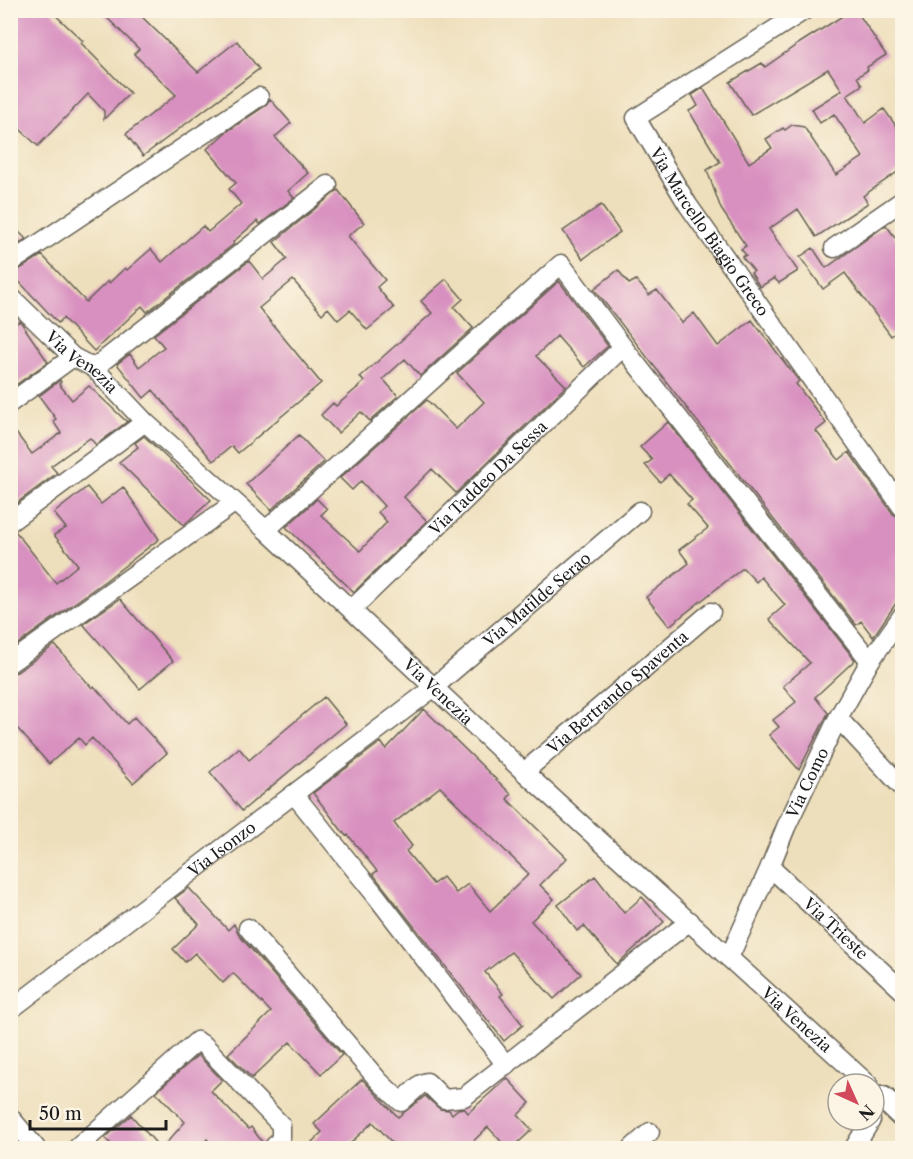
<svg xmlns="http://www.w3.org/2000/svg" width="913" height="1159" viewBox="0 0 913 1159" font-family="'Libre Caslon Text',serif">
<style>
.building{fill:#d890c0;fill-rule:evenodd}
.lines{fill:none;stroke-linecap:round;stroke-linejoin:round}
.minor-casing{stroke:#666054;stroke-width:21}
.tertiary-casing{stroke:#666054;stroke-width:26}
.minor{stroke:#fff;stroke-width:18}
.tertiary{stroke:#fff;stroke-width:22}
.labels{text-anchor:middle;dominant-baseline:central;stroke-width:4.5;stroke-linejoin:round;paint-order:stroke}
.street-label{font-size:16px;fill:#1c1c1c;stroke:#fcf5e5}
</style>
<rect width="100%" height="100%" fill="#fcf5e5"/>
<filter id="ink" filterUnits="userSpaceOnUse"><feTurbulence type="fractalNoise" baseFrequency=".0167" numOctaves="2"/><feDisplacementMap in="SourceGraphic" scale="12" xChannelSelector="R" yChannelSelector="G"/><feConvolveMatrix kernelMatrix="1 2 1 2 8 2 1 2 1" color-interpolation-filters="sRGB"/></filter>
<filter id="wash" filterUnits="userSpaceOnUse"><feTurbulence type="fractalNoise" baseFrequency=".008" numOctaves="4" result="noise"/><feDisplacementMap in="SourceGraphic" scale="24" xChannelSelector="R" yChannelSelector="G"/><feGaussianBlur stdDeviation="1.35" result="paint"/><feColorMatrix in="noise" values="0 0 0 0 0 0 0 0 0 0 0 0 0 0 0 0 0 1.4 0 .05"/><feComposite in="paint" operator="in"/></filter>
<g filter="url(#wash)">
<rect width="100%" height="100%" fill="#eedfbc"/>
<g id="blocks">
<path class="building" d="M10 10H50L83 41 81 43 130 93 104 119V111L88 94 38 146 10 120Z
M99 10H135L198 72 237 41 259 69 143 156 126 134 176 95 134 54 139 49Z
M852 10H856L886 55 867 67 868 70 857 77 862 85 847 95 865 123 884 109 903 136V168L863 196 868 203 816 237 798 209 769 229 798 271 779 283 774 278 760 287 751 273 754 271 742 257 746 255 741 249 746 246 721 209 707 170 720 162 689 111 698 106 692 95 703 88 749 163 772 148 766 139 783 128 785 130 792 125 804 127 836 175 863 157 834 114 820 123 812 109 842 90 828 69 751 115 730 82 762 63 765 67 798 44Z
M270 99 291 123 275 137 308 173 288 191 294 198 260 224 257 221 233 242 234 244 147 312 142 306 94 351 63 318 58 323 12 274 42 255 86 302 108 281 109 283 125 268 127 270 151 249 162 262 203 226 208 232 241 204 229 189 236 183 207 149 225 133 265 106Z
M338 190 364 223 348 236 385 280 377 287 394 308 367 330 350 310 338 320 328 308 322 314 293 280 259 308 321 383 238 453 232 446 213 461 153 390 144 398 117 364 130 354 139 367 164 347 154 335 249 261 263 279 287 259 274 242Z
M601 205 620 232 583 259 563 231Z
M10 223 26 239 10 249Z
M886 225 903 248V327L891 336 845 273 823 289 800 257 813 248 826 268Z
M618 270 629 284 636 280 649 295 657 290 682 323 694 313 718 346 752 320 792 372 799 381 796 384 826 423 816 431 839 460 849 452 893 514 903 519V593L873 637 861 621 856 625 594 289Z
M446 279 463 299 454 307 473 328 420 376 405 359 383 379 398 396 370 421 361 412 338 433 321 415 333 403 336 406 364 382 360 377 432 313 421 301Z
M559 281 608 346 584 367 557 336 536 356 566 386 456 493 432 469 404 497 427 521 354 592 286 527 317 499 327 509 321 515 360 551 387 522 378 512 384 506 361 481 352 490 340 478 427 400 456 429 484 402 457 373Z
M20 321 48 362 10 389V327Z
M60 380 61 382 59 384 72 400 89 386 126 421H128L96 445 90 438 51 466 57 473 10 508V425L32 454 61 433 53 421 56 419 39 396Z
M668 422 855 660 815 697 828 713 799 770 769 735 779 727 773 720 796 702 783 686 810 663 769 619 785 605 761 577 756 582 743 568 669 626 646 597 689 563 679 550 708 528 687 504 692 500 669 474 660 482 645 465 652 460 640 447Z
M299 435 324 462 271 510 246 484Z
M144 436 211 500 184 525 119 462 138 447 135 443Z
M87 487 101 504 123 487 159 539 105 581 12 648 10 533 16 532 56 583 78 565 54 535 66 528 54 513Z
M120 599 173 661 140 689 83 624Z
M55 645 92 688 94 686 127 724 134 717 167 753 133 783 92 738 85 745 79 738 49 764 10 720V674L17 672Z
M324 697 346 724 242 811 210 772 239 748 249 760Z
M424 709 511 794 507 799 567 858 540 885 554 899 531 921 581 974 554 999 511 952 485 972 503 994 500 996 523 1025 504 1041 373 874 377 871 348 835 346 836 313 793 381 742 386 749ZM440 787 529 874 490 911 468 884 456 893 443 877 433 884 406 851 412 846 394 823Z
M595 876 624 913 642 897 664 922 617 964 584 926 577 931 558 905Z
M189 888 228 930 234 924 239 935 342 1055 321 1074 290 1042 252 1078 228 1054 271 1012 233 973 223 983 195 953 185 962 173 949 199 924 175 898Z
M198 1055 222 1080 211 1091 248 1129 251 1127 263 1143 262 1149H215L207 1139 201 1149H161L185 1122 156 1092Z
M507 1078 530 1103 518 1115 532 1130 511 1149H508L488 1127 465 1149H398L373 1122 344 1149H305L322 1132 314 1124 362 1079 398 1117 425 1096 440 1109 449 1110 452 1114 458 1109 464 1108 468 1113Z
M131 1115 161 1149H116L105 1138Z"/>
</g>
</g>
<g filter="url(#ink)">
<use href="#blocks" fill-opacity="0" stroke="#666054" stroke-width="1.5"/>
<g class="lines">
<defs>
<g id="minor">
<path id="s1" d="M805 10 636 118 688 205 902 507"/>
<path d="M834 248 902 201"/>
<path d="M10 263 259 97"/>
<path id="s2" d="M10 296 73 357 94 368 145 422 266 530 524 772 868 1084"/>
<path d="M94 368 328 185"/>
<path d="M10 403 73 357"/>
<path d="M10 522 145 422"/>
<path d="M266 530 561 264 623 347 870 661"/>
<path id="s3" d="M352 609 623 347"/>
<path d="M10 663 234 503"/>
<path d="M838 718 902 787"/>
<path id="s4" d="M524 772 711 612"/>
<path d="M294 794 377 897 506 1065"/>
<path id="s5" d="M770 867 902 990"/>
<path d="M248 928 379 1081 401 1102 421 1084 427 1082 444 1099 464 1097 690 921"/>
<path id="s6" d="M729 958 770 867 786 827 838 718 870 661 902 616"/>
<path id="s7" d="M10 1010 433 688 640 511"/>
<path d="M10 1117 36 1148"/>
<path d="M77 1148 197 1041 204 1045 281 1125V1138L273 1148"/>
<path d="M632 1148 650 1132"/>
<path d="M854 1148 871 1120"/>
</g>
<path id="tertiary" d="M883 1098 902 1116"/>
</defs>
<use href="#minor" class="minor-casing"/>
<use href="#tertiary" class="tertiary-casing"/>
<use href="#minor" class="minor"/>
<use href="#tertiary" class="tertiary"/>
</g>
</g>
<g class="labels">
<g class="street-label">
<text stroke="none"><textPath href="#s1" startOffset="336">Via Marcello Biagio Greco</textPath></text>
<text stroke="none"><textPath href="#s2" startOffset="98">Via Venezia</textPath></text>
<text stroke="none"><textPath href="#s3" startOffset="189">Via Taddeo Da Sessa</textPath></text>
<text stroke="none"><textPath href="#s7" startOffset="668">Via Matilde Serao</textPath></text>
<text stroke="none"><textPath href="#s2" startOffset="584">Via Venezia</textPath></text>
<text stroke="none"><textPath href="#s4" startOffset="123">Via Bertrando Spaventa</textPath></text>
<text stroke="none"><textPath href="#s6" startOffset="192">Via Como</textPath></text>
<text stroke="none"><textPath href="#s7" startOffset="266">Via Isonzo</textPath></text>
<text stroke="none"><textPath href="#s5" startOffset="90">Via Trieste</textPath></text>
<text stroke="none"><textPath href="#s2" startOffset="1070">Via Venezia</textPath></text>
</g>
</g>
<rect width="913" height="1159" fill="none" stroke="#fcf5e5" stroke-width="36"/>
<g transform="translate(856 1102) rotate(135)"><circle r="28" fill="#fcf5e5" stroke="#a29e95" stroke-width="1.5"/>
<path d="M0-4.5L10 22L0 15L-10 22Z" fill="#d1495b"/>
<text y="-9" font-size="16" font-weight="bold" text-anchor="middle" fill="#1c1c1c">N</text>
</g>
<path d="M30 1120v9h136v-9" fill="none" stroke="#1c1c1c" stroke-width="3"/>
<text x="39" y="1120" font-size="18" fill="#1c1c1c" stroke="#fcf5e5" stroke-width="4.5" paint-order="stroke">50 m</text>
</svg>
